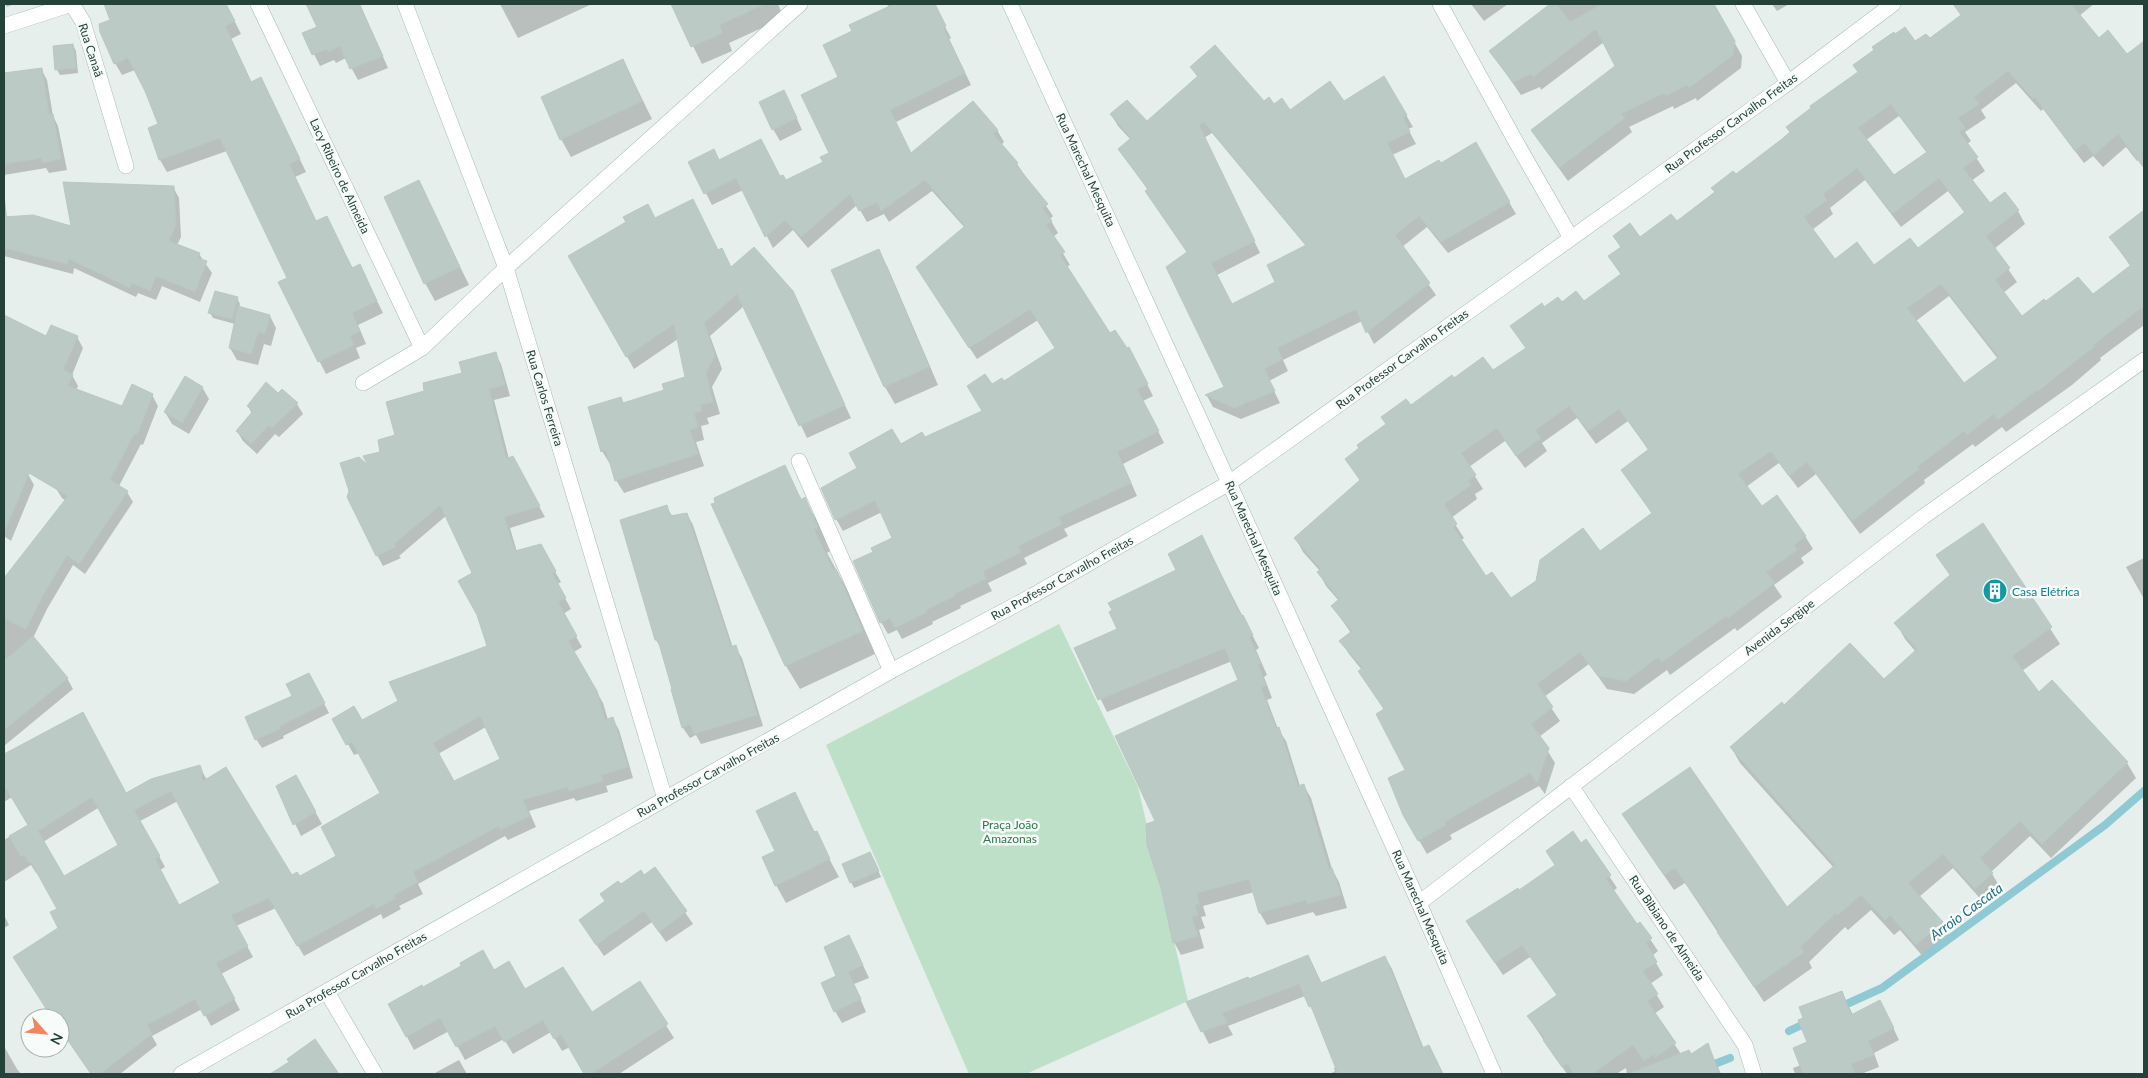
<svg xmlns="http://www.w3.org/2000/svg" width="2148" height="1078" viewBox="0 0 2148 1078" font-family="Lato,sans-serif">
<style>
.green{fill:#bfe0c8}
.shadow{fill:#0003;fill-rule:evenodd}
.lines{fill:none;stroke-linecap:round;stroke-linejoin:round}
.stream{stroke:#8ec9d4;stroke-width:8}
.building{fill:#bbcac4;stroke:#b8c9c2;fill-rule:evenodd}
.street-casing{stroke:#a8b8b2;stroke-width:16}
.secondary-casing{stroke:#a4bbb3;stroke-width:16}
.street{stroke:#fff;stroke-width:15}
.secondary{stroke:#fff;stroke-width:15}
.labels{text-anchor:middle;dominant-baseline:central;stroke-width:5;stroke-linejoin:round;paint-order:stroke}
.street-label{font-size:12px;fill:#24423a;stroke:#f7fbf9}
.culture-label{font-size:12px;fill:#0d838f;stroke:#f7fbf9;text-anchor:start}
.park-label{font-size:12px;fill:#2d7a4b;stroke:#f7fbf9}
.water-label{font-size:14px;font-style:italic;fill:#1c6f80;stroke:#f7fbf9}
</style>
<rect width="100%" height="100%" fill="#e6efeb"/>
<path class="green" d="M1059 624 1138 787 1188 1001 1026 1074H969L826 745Z"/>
<path class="shadow" d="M5 4H14L7 7Z
M106 4H226L241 34 231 39 252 83 261 79 306 172 295 177 316 222 327 217 353 269 360 266 383 313 358 325 366 344 356 348 360 358 326 374 279 283 289 279 227 151 167 172 160 160 150 129 159 125 146 91 135 70 122 75 115 63 112 20Z
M308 4H360L388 68 358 80 346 58 336 63 334 60 320 66 304 34 318 28Z
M500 4H592L518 38Z
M672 4H778L784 18 729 43 732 51 702 64Z
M887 4H933L951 38 949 39 971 85 896 122 911 155 997 130 1004 142 1001 145 1017 164 1053 216 1050 219 1058 233 1053 237 1070 265 1066 267 1110 335 1135 360 1153 396 1143 401 1164 443 1123 464 1137 496 1064 529 1068 536 1024 558 1027 564 988 583 992 591 960 606 961 608 932 622 933 624 902 639 897 630 888 634 881 622 874 552 894 538 882 512 843 531 836 519 900 445 925 439 984 411 991 386 1004 382 1056 349 1038 320 977 359 924 279 965 228 932 191 889 222 884 214 867 222 857 205 808 248 793 230 773 248 743 190 712 205 690 162 719 161 780 177 786 182 824 163 830 154 840 77 854 31 889 8Z
M1471 4H1508L1484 21Z
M1553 4H1713L1742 56 1741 68 1697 101 1696 98 1674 109 1673 106 1629 127 1632 132 1568 181 1532 131 1616 66 1604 42 1541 90 1540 87 1521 95 1490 51Z
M1772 4H1789L1777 11Z
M1971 4H2094L2079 16 2099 39 2127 56 2144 42V155L2137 161 2126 147 2103 167 2093 156 2084 163 2043 109 2041 111 2016 83 1981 110 1986 118 1965 132 1971 141 1967 144 1985 171 1971 181 1990 205 2018 211 2025 224 1994 249 2017 282 2003 293 2022 317 2046 303 2093 295 2131 267 2111 238 2144 212V325L2100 358 2101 360 2072 385 2006 432 2002 427 1975 447 1973 444 1924 480 1925 483 1860 534 1816 474 1798 488 1779 463 1746 487 1762 508 1805 536 1813 549 1801 558 1804 563 1774 585 1782 597 1737 631 1735 628 1670 675 1667 670 1634 694 1607 689 1589 664 1544 697 1560 721 1539 737 1555 763 1545 794 1539 786 1450 835 1452 839 1427 854 1404 815 1406 770 1385 710 1360 672 1362 670 1349 654 1341 641 1351 633 1332 606 1339 601 1326 586 1319 573 1320 571 1303 552 1296 539 1361 481 1347 459 1410 407 1454 379 1493 372 1527 350 1512 327 1544 309 1561 304 1583 303 1622 275 1610 257 1621 248 1615 236 1640 238 1676 222 1791 133 1787 128 1915 43 1929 40 1962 15 1960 11ZM1899 116 1927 153 1894 176 1866 140ZM1865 180 1901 227 1948 191 1965 213 1918 250 1874 266 1835 260 1812 230 1833 214 1830 208ZM1949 296 1998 359 1964 385 1916 321ZM1577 418 1596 444 1628 421 1649 451 1623 470 1652 514 1600 553 1511 600 1486 578 1460 541 1464 538 1451 518 1477 499 1475 494 1483 489 1469 467 1505 441 1525 468 1547 451 1542 443Z
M73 45 76 51 78 73 60 75 57 70Z
M623 60 652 119 571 157 561 139Z
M1192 68 1263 102 1290 111 1343 102 1384 77 1413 127 1408 129 1416 144 1392 155 1405 180 1440 164 1475 144 1516 214 1448 253 1427 227 1402 247 1436 295 1374 344 1362 321 1283 360 1288 371 1269 381 1280 403 1241 419 1213 407 1207 396 1225 388 1188 253 1148 190 1119 149 1131 140 1118 126 1111 114 1147 123 1198 78ZM1212 133 1306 246 1277 283 1232 305 1217 275 1260 253 1204 138Z
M41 69 47 80 53 116 58 126 67 170 49 173 46 168 4 175V106L20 103Z
M790 103 802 130 780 141 773 129Z
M419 182 469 285 435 301 425 283Z
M173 187 179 198 181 237 177 245 199 254 212 273 200 302 162 286 156 300 138 293 136 297 74 268 73 274 4 256V190L7 218 73 227Z
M655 220 718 252 732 269 792 292 851 418 807 438 744 306 710 336 722 369 712 387 720 414 707 418 709 424 701 426 704 440 696 442 704 466 624 493 616 480 611 463 610 464 602 451 621 398 624 404 666 391 686 378 678 339 634 369 570 256Z
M878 250 888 268 938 385 895 404 885 387Z
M237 298 240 304 239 308 270 316 276 328 271 346 264 344 258 365 237 360 230 348 235 324 213 318 210 313Z
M22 326 46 338 77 337 83 348 72 375 78 386 76 390 122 407 152 395 158 406 143 445 141 444 119 486 127 492 133 502 85 574 73 565 47 609 33 638 67 678 73 689 4 746V579L66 501 62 498 55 487 58 481 4 452V373Z
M495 354 501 364 510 396 494 400 509 459 518 468 545 517 510 528 517 552 540 545 561 582 557 584 571 609 563 614 582 647 574 652 603 703 608 720 613 719 619 730 633 778 606 786 608 792 576 801 574 798 529 811 536 827 508 840 505 836 418 884 423 894 399 906 401 909 383 919 381 914 304 956 276 908 236 926 253 957 221 974 240 1010 211 1026 202 1009 152 1036 157 1045 120 1074H91L60 1027V1018H54L59 928 58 910 38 872 36 873 31 865 4 882V840L29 825 12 797 4 802V755L82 714 126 794 199 766 207 780 291 877 299 878 338 856 381 793 359 753 354 755 334 719 362 722 400 702 488 647 473 574 447 515 399 556 401 558 383 566 377 555 372 470 382 452 396 436 426 392 464 374ZM486 727 502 760 453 783 438 754ZM178 801 221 883 179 906 160 870 165 867 140 821ZM98 808 119 846 64 878 43 842Z
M202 387 209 399 189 434 172 424 165 412Z
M282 390 297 404 303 414 279 437 275 434 257 454 243 441 237 431 252 414 248 406 278 394Z
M784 467 802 500 804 499 818 522 830 551 827 553 849 593 875 654 800 689 786 666 713 505Z
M4 468 28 474 34 485 11 541 4 536Z
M667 507 672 516 687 514 693 525 733 648 735 647 742 658 763 726 701 744 696 735 690 738 683 728 662 650 656 640Z
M1983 524 2060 644 2022 671 2039 694 2127 763 2136 778 2051 858 2030 836 1991 872 2001 889 1985 904 1953 868 1919 897 1942 923 1951 938 1926 960 1900 930 1894 935 1871 910 1848 930 1845 927 1809 962 1812 968 1764 1002 1685 883 1674 890 1633 830 1786 909 1834 868 1740 763 1731 747 1784 706 1884 680 1916 652 1905 639 1896 623 1951 576 1938 555Z
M1208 549 1259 648 1256 650 1267 675 1264 677 1272 698 1267 700 1278 729 1286 741 1300 786H1304L1311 798 1332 869 1339 882 1347 908 1316 916 1313 912 1267 925 1260 913 1254 892 1203 906 1206 916 1201 917 1205 928 1199 930 1204 948 1181 955 1174 942 1157 822 1240 680 1232 661 1107 712 1076 649 1118 629 1177 571Z
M2144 558V599L2126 567Z
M314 684 329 713 283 736 284 738 262 748 256 739 294 696Z
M277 786 302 788 322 824 301 836Z
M804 812 839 877 786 903 776 885 777 851Z
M1586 841 1617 888 1613 891 1637 926 1640 924 1658 951 1652 956 1663 975 1650 984 1664 1007 1654 1014 1681 1054 1690 1056 1708 1045 1721 1074H1627L1626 1068 1616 1074H1567L1528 1017 1558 996 1530 957 1503 975 1475 933 1518 892 1556 866Z
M873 859 881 877 854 888 851 882Z
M655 869 693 924 666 942 652 922 604 956 580 921 606 902 621 886 644 877Z
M4 915 9 925 4 928Z
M855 948 869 978 854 984 866 1012 842 1023 835 1011 838 976Z
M1308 956 1322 984 1385 957 1392 969 1424 1049 1429 1046 1443 1074H1330L1335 1071 1334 1068 1336 1067 1317 1019 1305 996 1228 1026 1233 1035 1209 1044 1188 1003Z
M493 972 524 991 592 1014 639 983 674 1038 619 1074H585L570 1047 562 1051 551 1032 513 1054 504 1039 465 1060 449 1031 414 1050 407 1037 423 989Z
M1842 992 1853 1015 1886 1013 1899 1040 1874 1053 1879 1067 1861 1074H1795L1793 1068 1801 1065 1809 1043Z
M315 1041 337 1074H272L290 1062Z
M5 1048 17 1069 21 1074H4Z
M459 1060 467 1074H433Z"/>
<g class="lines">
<path class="stream" d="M1838 1008 1882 988 2105 825 2144 791
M1789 1031 1810 1021
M1689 1074 1730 1058"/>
</g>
<path class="building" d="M104 4H226L235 21 225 26 251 82 261 77 300 159 289 164 316 221 327 216 352 268 360 264 377 301 352 313 360 331 350 336 354 345 318 362 278 282 287 278 220 138 159 160 148 128 158 124 145 91 128 58 114 64 100 32 99 24 110 20Z
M306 4H359L383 56 350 69 340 46 328 52 327 49 312 55 302 33 317 27Z
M671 4H765L719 25 723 33 691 47Z
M894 4H935L946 26 943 27 965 73 890 110 911 153 973 101 998 130 993 134 1018 163 1016 165 1048 204 1042 208 1052 221 1046 225 1065 252 1060 255 1110 333 1115 330 1127 348 1129 347 1148 384 1137 389 1159 431 1117 452 1131 483 1059 517 1062 524 1018 546 1021 552 983 571 986 579 954 594 955 596 926 610 927 612 895 628 890 618 880 623 853 561 873 552 871 548 892 538 875 500 835 520 821 488 857 468 849 453 892 429 901 444 922 432 925 437 982 411 967 386 985 374 992 384 1002 378 1004 381 1055 348 1030 309 969 348 916 267 965 226 925 180 881 211 877 202 859 211 850 194 801 237 785 220 765 237 736 178 704 194 688 162 714 149 719 160 761 139 780 176 783 175 786 180 823 162 820 157 829 153 801 95 838 77 823 45 852 31 849 25Z
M1550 4H1556L1570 22 1602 4H1714L1735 41 1733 55 1689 88 1687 85 1666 96 1664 93 1621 114 1625 118 1559 168 1531 130 1615 66 1596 29 1533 77 1531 74 1513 82 1489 51Z
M1953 4H2071L2099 38 2108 30 2127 54 2144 41V168L2118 134 2094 155 2085 143 2075 151 2035 97 2033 99 2008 71 1974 97 1979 104 1958 118 1965 128 1959 132 1978 157 1963 168 1990 203 2005 192 2019 210 1986 236 2010 268 1995 280 2022 316 2044 299 2046 301 2078 277 2093 294 2131 265 2109 237 2144 210V306L2093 345 2095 346 2038 391 2037 390 1998 420 1994 414 1967 435 1964 431 1917 467 1919 469 1852 521 1807 462 1789 476 1771 451 1738 474 1762 506 1777 495 1806 536 1794 545 1797 550 1766 572 1775 583 1728 618 1726 616 1662 662 1658 657 1626 681 1598 676 1580 652 1537 684 1553 707 1531 724 1549 748 1537 783 1530 773 1444 822 1446 825 1418 841 1403 815 1388 778 1405 770 1376 714 1384 709 1358 671 1363 668 1339 641 1352 631 1331 606 1339 599 1317 572 1321 569 1294 538 1360 480 1345 459 1359 448 1357 445 1386 424 1381 417 1406 399 1411 405 1452 375 1454 378 1483 357 1493 370 1526 348 1510 326 1542 303 1544 307 1558 297 1562 302 1576 291 1584 301 1621 274 1608 256 1621 247 1613 236 1630 223 1640 237 1671 214 1677 221 1715 192 1711 188 1733 171 1736 174 1782 139 1790 132 1786 127 1811 108 1810 106 1858 72 1853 65 1874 50 1872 47 1894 32 1895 34 1905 27 1915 41 1926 34 1930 38 1961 15ZM1891 104 1927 152 1894 175 1858 128ZM1857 168 1892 214 1939 178 1965 212 1918 248 1910 238 1874 265 1857 242 1835 259 1804 217 1827 200 1823 194ZM1941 284 1999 357 1964 383 1907 308ZM1569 406 1588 431 1619 409 1649 449 1621 470 1652 513 1600 551 1583 528 1540 560 1536 581 1511 598 1492 572 1486 576 1453 527 1457 524 1444 504 1471 485 1468 481 1476 475 1461 453 1497 428 1516 456 1541 438 1535 430Z
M73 44 76 68 55 70 53 46Z
M1215 45 1264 101 1269 97 1274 104 1282 98 1290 110 1330 81 1344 101 1384 76 1407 115 1403 117 1410 132 1387 143 1405 179 1439 160 1441 163 1476 142 1510 202 1441 242 1419 216 1395 235 1430 283 1366 333 1356 309 1277 348 1283 359 1264 369 1275 391 1234 408 1205 395 1224 387 1166 267 1187 252 1145 191 1148 189 1118 149 1131 138 1110 114 1127 100 1147 121 1198 76 1190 67ZM1204 122 1306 245 1267 265 1275 282 1232 304 1211 263 1255 241 1199 125Z
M623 59 642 101 560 140 541 97Z
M42 68 49 115 53 114 61 159 42 163 41 158 4 164V73Z
M784 90 797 118 772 130 759 102Z
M419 180 460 267 424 284 384 197Z
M63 182 174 186 176 225 169 241 200 253 198 258 207 261 195 292 156 276 150 291 132 283 130 288 69 259 67 264 4 248V217L33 215 71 226Z
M693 199 718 250 722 248 731 267 754 247 793 291 845 405 799 426 737 294 704 323 715 355 706 373 713 402 700 405 702 411 694 413 698 427 690 430 698 454 615 481 606 450 601 452 588 407 621 397 623 403 664 390 662 384 685 377 674 324 626 357 568 256 626 222 623 217 648 204 655 218Z
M879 249 929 367 884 387 831 270Z
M215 291 238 297 232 319 208 313Z
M238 306 270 315 265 334 258 332 251 354 229 348Z
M4 315 46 336 51 325 78 336 63 370 73 374 68 386 122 406 132 384 153 394 137 435 134 434 110 480 128 491 79 564 67 555 42 597 26 629 4 618V578L68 496 29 473 4 533Z
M496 352 505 385 489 389 506 459 513 456 540 506 504 517 515 551 541 544 556 571 552 573 566 598 558 602 577 636 568 641 597 691 605 720 613 717 628 767 601 775 603 781 569 791 568 787 523 800 530 816 500 830 499 826 413 872 418 882 394 895 396 898 376 909 374 904 297 946 269 898 231 915 248 946 216 963 235 999 204 1016 195 999 147 1025 152 1034 100 1074H91L60 1029V1018H52L13 957 58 928 50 912 57 909 31 862 29 863 24 855 21 857 9 836 28 825 4 785V754L83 712 126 793 151 779 200 765 203 774 201 776 203 781 226 767 292 875 297 872 300 876 336 856 321 827 380 793 352 742 346 745 332 719 354 706 362 720 398 701 389 682 487 646 477 615 458 581 472 573 440 505 394 544 396 547 376 556 347 497 349 491 340 463 359 457 368 465 363 456 380 452 378 440 395 435 386 402 424 391 423 383 462 373 459 362ZM480 716 500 759 454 781 433 743ZM171 791 220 883 179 905 155 859 160 856 134 810ZM92 797 118 845 64 876 38 831Z
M185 376 203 387 182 423 164 412Z
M266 382 278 393 282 389 298 403 272 428 269 425 251 444 236 431 253 411 247 406Z
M785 465 801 500 805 497 818 528 814 529 833 570 836 569 863 631 785 666 711 504 715 503 714 498Z
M667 505 670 516 687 513 731 647 736 645 757 715 694 734 690 724 682 728 671 689H672L658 640H655L620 520Z
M1983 523 2052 627 2012 656 2039 692 2052 680 2128 762 2042 844 2020 821 1980 858 1993 873 1975 889 1943 854 1908 883 1943 922 1916 945 1890 915 1885 920 1861 895 1838 915 1836 913 1800 947 1804 952 1754 987 1717 932 1719 931 1675 868 1664 875 1622 814 1690 767 1787 907 1835 865 1730 747 1782 702 1784 705 1850 643 1884 679 1917 649 1894 623 1950 575 1936 555Z
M1202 535 1241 616 1243 615 1253 635 1249 637 1261 663 1258 664 1266 685 1261 688 1276 728 1279 727 1298 786 1304 784 1329 869 1332 868 1341 895 1307 904 1306 900 1259 913 1249 879 1197 893 1199 904 1195 905 1198 915 1192 917 1198 936 1173 943 1161 888 1147 845 1146 824 1155 821 1115 736 1238 680 1225 648 1098 700 1074 648 1117 629 1109 612 1112 610 1108 603 1176 570 1168 554Z
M33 636 68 678 4 730V661Z
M309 673 325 703 279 726 280 729 255 740 245 717 292 696 286 684Z
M296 775 316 812 293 825 276 786Z
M795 792 814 832 817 831 830 859 775 886 762 857 775 851 756 811Z
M1573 831 1581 843 1586 839 1611 875 1606 879 1637 924 1640 922 1652 938 1646 943 1657 962 1643 971 1658 994 1647 1001 1676 1043 1655 1058 1654 1054 1644 1061 1633 1045 1592 1074H1574L1567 1063 1562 1067 1543 1040 1545 1038 1527 1016 1557 995 1522 945 1495 963 1466 921 1518 888 1519 890 1555 865 1546 851Z
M870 852 879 871 850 883 842 864Z
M655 867 687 911 659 932 644 911 596 945 579 920 605 901 600 894 618 881 621 884 641 870 644 875Z
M849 935 863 965 848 972 861 999 834 1012 821 983 836 976 824 947Z
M483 950 494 970 509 961 525 989 563 967 592 1012 640 981 668 1024 591 1074H584L561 1034 554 1039 543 1020 504 1042 495 1026 456 1047 440 1018 406 1037 388 1004 422 985 423 987 461 966 460 963Z
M1308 955 1321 983 1385 956 1422 1048 1429 1045 1443 1074H1338L1311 1006 1309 1007 1299 984 1222 1013 1227 1023 1201 1032 1186 1002 1248 977 1249 979Z
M1842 991 1851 1015 1880 1000 1894 1028 1868 1041 1874 1055 1851 1064 1855 1074H1803L1793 1048 1807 1042 1798 1020 1803 1018 1799 1007Z
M315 1039 339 1074H270L289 1062 287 1059Z
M1708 1043 1719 1074H1631L1630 1073 1689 1050 1691 1054Z"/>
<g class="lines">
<defs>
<path id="street" d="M258 4 422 348
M405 4 506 268 665 799
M1440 4 1516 142 1571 238
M1743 4 1788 83
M4 26 72 4 83 22 126 166
M363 383 422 348 506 268 800 4
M799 461 891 671
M1229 483 1419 903 1494 1074
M1571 786 1745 1045 1754 1074
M1419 903 1923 517 2144 360
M327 992 375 1074"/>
<path id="secondary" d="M1010 4 1229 483
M181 1074 665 799 891 671 1032 596 1229 483 1788 83 1893 4"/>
</defs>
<use href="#street" class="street-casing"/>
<use href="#secondary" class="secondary-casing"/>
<use href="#street" class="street"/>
<use href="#secondary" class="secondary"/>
</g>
<defs>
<symbol id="building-disc" viewBox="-11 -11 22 22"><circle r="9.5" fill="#0f9aa8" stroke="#f7fbf9"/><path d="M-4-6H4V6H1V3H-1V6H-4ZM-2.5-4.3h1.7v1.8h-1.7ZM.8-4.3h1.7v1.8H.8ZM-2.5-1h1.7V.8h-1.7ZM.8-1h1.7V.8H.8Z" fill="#fff"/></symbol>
</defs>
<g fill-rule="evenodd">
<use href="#building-disc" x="1981" y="577" width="28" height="28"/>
</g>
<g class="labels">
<g class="street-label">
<text transform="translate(91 50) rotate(72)">Rua Canaã</text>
<text transform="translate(1731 123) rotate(-36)">Rua Professor Carvalho Freitas</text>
<text transform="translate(1086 170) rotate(65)">Rua Marechal Mesquita</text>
<text transform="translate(340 176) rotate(65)">Lacy Ribeiro de Almeida</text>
<text transform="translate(1402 359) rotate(-36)">Rua Professor Carvalho Freitas</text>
<text transform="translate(545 398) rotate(73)">Rua Carlos Ferreira</text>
<text transform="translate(1254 538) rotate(66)">Rua Marechal Mesquita</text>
<text transform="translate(1062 578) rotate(-29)">Rua Professor Carvalho Freitas</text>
<text transform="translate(1779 627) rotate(-37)">Avenida Sergipe</text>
<text transform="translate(708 775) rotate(-29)">Rua Professor Carvalho Freitas</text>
<text transform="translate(1421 907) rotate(66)">Rua Marechal Mesquita</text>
<text transform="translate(1667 928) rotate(56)">Rua Bibiano de Almeida</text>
<text transform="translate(356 975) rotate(-30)">Rua Professor Carvalho Freitas</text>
</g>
<g class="culture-label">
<text x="2012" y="591">Casa Elétrica</text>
</g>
<g class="park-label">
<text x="1010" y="824">Praça João<tspan x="1010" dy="14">Amazonas</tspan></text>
</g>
<g class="water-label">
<text transform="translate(1966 911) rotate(-36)">Arroio Cascata</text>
</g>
</g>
<rect width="2148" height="1078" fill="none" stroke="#24423a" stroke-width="10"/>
<g transform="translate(45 1033) rotate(117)"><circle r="24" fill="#f7fbf9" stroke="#a3b1ad"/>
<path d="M0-4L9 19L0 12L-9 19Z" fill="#f4845f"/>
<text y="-8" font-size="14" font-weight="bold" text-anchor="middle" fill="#24423a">N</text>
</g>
</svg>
